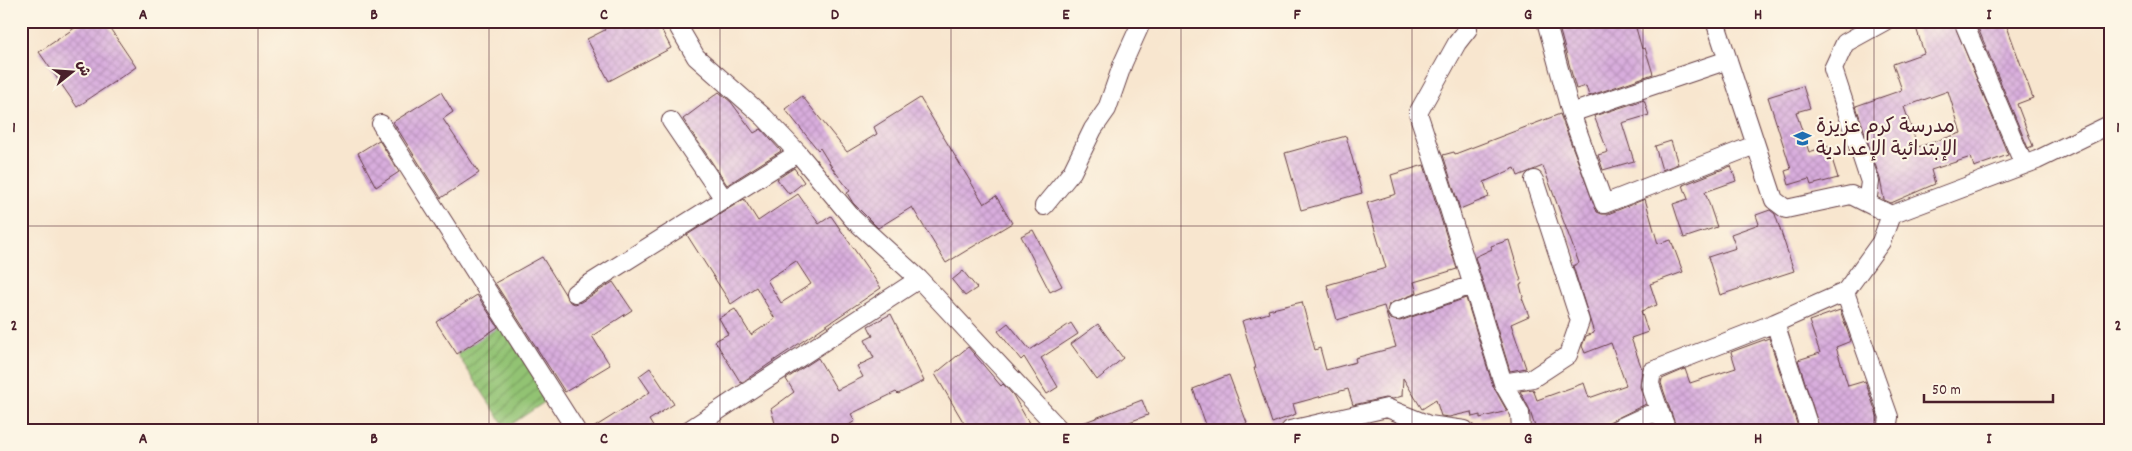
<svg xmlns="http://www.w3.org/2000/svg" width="2132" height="451" viewBox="0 0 2132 451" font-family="Dekko,'Playpen Sans Arabic',sans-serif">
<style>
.garden{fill:url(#garden-furrows);stroke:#6e714f}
.building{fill:url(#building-cross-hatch);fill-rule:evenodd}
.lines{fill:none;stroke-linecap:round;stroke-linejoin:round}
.street-casing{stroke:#643d44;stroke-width:20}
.street{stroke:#fff;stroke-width:18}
.grid{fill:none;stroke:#4a1f2b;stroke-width:1;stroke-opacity:0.55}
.labels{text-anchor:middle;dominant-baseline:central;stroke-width:4.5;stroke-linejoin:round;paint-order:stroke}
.poi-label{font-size:20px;fill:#4a1f2b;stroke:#fcf5e5;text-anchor:start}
.neatline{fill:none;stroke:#4a1f2b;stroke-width:2}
.grid-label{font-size:16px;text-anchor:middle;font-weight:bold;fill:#4a1f2b}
</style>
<defs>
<pattern id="garden-furrows" width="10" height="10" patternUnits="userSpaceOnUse" patternTransform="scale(1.25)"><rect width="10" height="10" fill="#92c373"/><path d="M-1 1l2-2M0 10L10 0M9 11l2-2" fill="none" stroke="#799e5f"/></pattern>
<pattern id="building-cross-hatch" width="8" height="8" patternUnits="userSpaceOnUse" patternTransform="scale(1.25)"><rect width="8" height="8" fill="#d8addd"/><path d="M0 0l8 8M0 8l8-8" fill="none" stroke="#bb94be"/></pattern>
</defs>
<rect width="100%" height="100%" fill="#fcf5e5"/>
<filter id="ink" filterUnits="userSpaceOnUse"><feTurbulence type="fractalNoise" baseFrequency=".02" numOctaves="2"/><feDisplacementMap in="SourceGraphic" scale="10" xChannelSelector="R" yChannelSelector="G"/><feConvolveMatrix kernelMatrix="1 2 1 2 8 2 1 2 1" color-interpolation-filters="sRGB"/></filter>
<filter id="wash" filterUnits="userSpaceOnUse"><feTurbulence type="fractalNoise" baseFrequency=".0096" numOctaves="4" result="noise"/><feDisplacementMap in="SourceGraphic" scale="20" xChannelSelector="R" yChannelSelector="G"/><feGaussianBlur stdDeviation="1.12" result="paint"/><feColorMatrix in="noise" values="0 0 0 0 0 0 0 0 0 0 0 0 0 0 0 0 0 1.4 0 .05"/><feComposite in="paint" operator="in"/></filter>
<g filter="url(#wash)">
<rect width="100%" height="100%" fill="#f8e6cf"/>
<path class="garden" d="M501 324 549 399 506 428 457 354Z"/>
<g id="blocks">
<path class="building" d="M85 21H105L136 67 77 107 39 52Z
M600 21H657L671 48 609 81 587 39 605 30Z
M1602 21H1634L1642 49 1645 48 1653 74 1589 96 1586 86 1576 89 1560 31 1587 22 1588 25Z
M1914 21H1953L2008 155 1974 167 1971 157 1931 170 1935 184 1891 203 1884 200 1880 179 1856 106 1902 90 1893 64 1924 53ZM1948 91 1961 133 1918 147 1904 107Z
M1975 21H2005L2033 98 2017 104 2033 146 2028 148Z
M1803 86 1810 108 1796 112 1809 152 1828 146 1838 178 1811 185 1809 179 1789 185 1785 171 1791 169 1768 97Z
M441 92 453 112 443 119 479 173 441 198 393 122Z
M719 92 731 102 754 133 761 129 781 151 727 185 683 119Z
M802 96 847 152 877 134 874 127 920 98 984 204 996 196 1012 223 946 263 912 207 878 228 853 203 847 193 850 191 833 169 820 148 818 150 785 109Z
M1644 100 1649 115 1622 123 1634 161 1603 170 1598 155 1608 152 1594 116Z
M1560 114 1597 212 1602 214H1608L1645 199 1658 244 1671 240 1683 272 1650 284 1657 305 1641 311 1648 332 1631 338 1642 369 1640 387 1646 404 1607 423 1589 430H1536L1529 408 1520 391 1533 389 1537 400 1584 383 1589 398 1626 385 1611 343 1585 353 1582 346 1586 336 1594 333 1573 266 1579 263 1543 166 1518 176 1515 168 1484 182 1489 197 1460 209 1443 155 1454 152 1455 154Z
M1346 136 1362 193 1301 210 1285 153Z
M379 140 399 172 376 187 358 153Z
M1671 141 1678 164 1662 170 1655 146Z
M1424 165 1457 269 1414 282 1417 293 1389 304 1387 314 1390 319 1400 321 1466 298 1493 386 1507 411 1480 418V415L1472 417 1471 412 1449 417 1441 416 1436 400 1422 409 1403 378 1402 396 1393 399 1385 398 1353 405 1348 389 1293 404 1296 414 1272 423 1254 368H1256L1242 321 1269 313 1268 310 1302 302 1315 350 1320 348 1326 370 1356 362 1355 358 1396 347 1384 306 1337 320 1327 285 1386 268 1367 203 1396 194 1391 175Z
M1731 166 1736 181 1705 192 1717 227 1684 238 1673 204 1688 199 1683 185Z
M794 168 804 182 789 194 777 179Z
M798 194 819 224 831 216 881 288 741 383 715 341 728 334 719 318 735 309 751 335 775 319 756 287 731 304 687 235 744 199 758 221ZM796 261 811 284 781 303 767 280Z
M1770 210 1775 214 1794 271 1720 295 1708 257 1736 248 1731 234 1759 224 1756 215Z
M1033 230 1062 286 1050 292 1021 236Z
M1509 240 1522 284 1520 285 1523 297 1522 298 1529 316 1511 324 1526 368 1510 371 1475 257 1492 249 1491 246Z
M542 257 570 302 575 304 581 302 613 282 632 310 592 336 610 365 565 392 495 283Z
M963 271 977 288 965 296 952 280Z
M477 295 498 327 457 354 436 322Z
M1840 310 1851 341 1836 347 1848 386 1865 381 1878 418 1877 424 1861 430H1820L1798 360 1820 353 1809 321Z
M891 314 924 381 898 394 896 392 851 414 855 421 841 430H777L771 409 794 392 786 379 818 358 837 390 863 377 857 366 874 358 865 340 873 336 868 326Z
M1008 323 1030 350 1071 323 1078 334 1041 358 1058 387 1047 394 1024 357 1021 360 998 331Z
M1098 324 1123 358 1097 380 1071 344Z
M1769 338 1799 430H1705L1703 423 1677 430 1661 383 1662 379 1685 369 1690 383 1736 368 1731 352Z
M968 347 1001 386 1003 384 1013 395 1033 430H968L935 374Z
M650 368 674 404 649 420 655 430H590L650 392 639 376Z
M1229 375 1247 423 1230 430H1208L1193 389Z
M1142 400 1148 415 1121 425 1122 430H1070V428Z"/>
</g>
</g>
<g filter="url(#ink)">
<use href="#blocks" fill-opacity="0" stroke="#643d44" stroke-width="1"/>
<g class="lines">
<defs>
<path id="street" d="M675 21 696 57 764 117 798 153 853 219 919 279 1060 430
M1467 21 1468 29 1457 43 1418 113 1442 186 1503 383 1520 413 1521 430
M1546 21 1571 113 1604 204 1755 145
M1715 21 1774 200 1786 209 1851 195 1891 215 2037 160 2111 124
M1963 21 2024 165
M1571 113 1728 60
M671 121 724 199
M381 124 576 430
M1867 203 1870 182 1833 69 1845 43 1885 21
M1044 206 1072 172 1093 129 1107 109 1123 63 1142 21
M1845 292 1889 417 1887 430
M575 293 798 153
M1397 311 1472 285
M1775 323 1810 430
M1503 383 1533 378 1568 355 1580 321 1534 180
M1659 410 1667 430
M689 430 919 279
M1290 430 1387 408 1429 425 1465 430
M1615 430 1659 410 1650 384 1652 371 1775 323 1845 292 1881 242 1891 215"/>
</defs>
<use href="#street" class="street-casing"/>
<use href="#street" class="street"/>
</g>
</g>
<path class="grid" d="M258 21V430M489 21V430M720 21V430M951 21V430M1181 21V430M1412 21V430M1643 21V430M1874 21V430M21 226H2111"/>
<defs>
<symbol id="school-bare" viewBox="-9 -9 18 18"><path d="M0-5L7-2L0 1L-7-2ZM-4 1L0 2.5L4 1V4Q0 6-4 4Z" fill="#1f6fb2" stroke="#fcf5e5" stroke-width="2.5" paint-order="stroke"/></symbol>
</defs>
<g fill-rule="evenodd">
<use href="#school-bare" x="1790" y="126" width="25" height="25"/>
</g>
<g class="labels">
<g class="poi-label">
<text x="1816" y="128">مدرسة كرم عزيزة<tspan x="1816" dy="23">الإبتدائية الإعدادية</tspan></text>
</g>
</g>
<rect width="2132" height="451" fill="none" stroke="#fcf5e5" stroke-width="55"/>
<g transform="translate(72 72) rotate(73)" stroke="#fcf5e5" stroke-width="4" paint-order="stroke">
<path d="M0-4L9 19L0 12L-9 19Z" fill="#4a1f2b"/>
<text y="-8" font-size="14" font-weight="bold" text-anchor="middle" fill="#4a1f2b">ش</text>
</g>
<path d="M1924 394v8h129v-8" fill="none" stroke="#4a1f2b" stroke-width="2.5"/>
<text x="1932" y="394" font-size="15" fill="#4a1f2b" stroke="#fcf5e5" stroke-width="4" paint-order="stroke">50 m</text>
<rect x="28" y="28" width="2076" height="396" class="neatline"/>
<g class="grid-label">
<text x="143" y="19">A</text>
<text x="374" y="19">B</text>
<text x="604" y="19">C</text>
<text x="835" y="19">D</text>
<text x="1066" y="19">E</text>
<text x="1297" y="19">F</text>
<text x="1528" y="19">G</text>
<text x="1758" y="19">H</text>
<text x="1989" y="19">I</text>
<text x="14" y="132">1</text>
<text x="2118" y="132">1</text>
<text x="14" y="330">2</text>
<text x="2118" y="330">2</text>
<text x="143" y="443">A</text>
<text x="374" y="443">B</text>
<text x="604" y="443">C</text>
<text x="835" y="443">D</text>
<text x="1066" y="443">E</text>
<text x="1297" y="443">F</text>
<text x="1528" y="443">G</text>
<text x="1758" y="443">H</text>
<text x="1989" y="443">I</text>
</g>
</svg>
